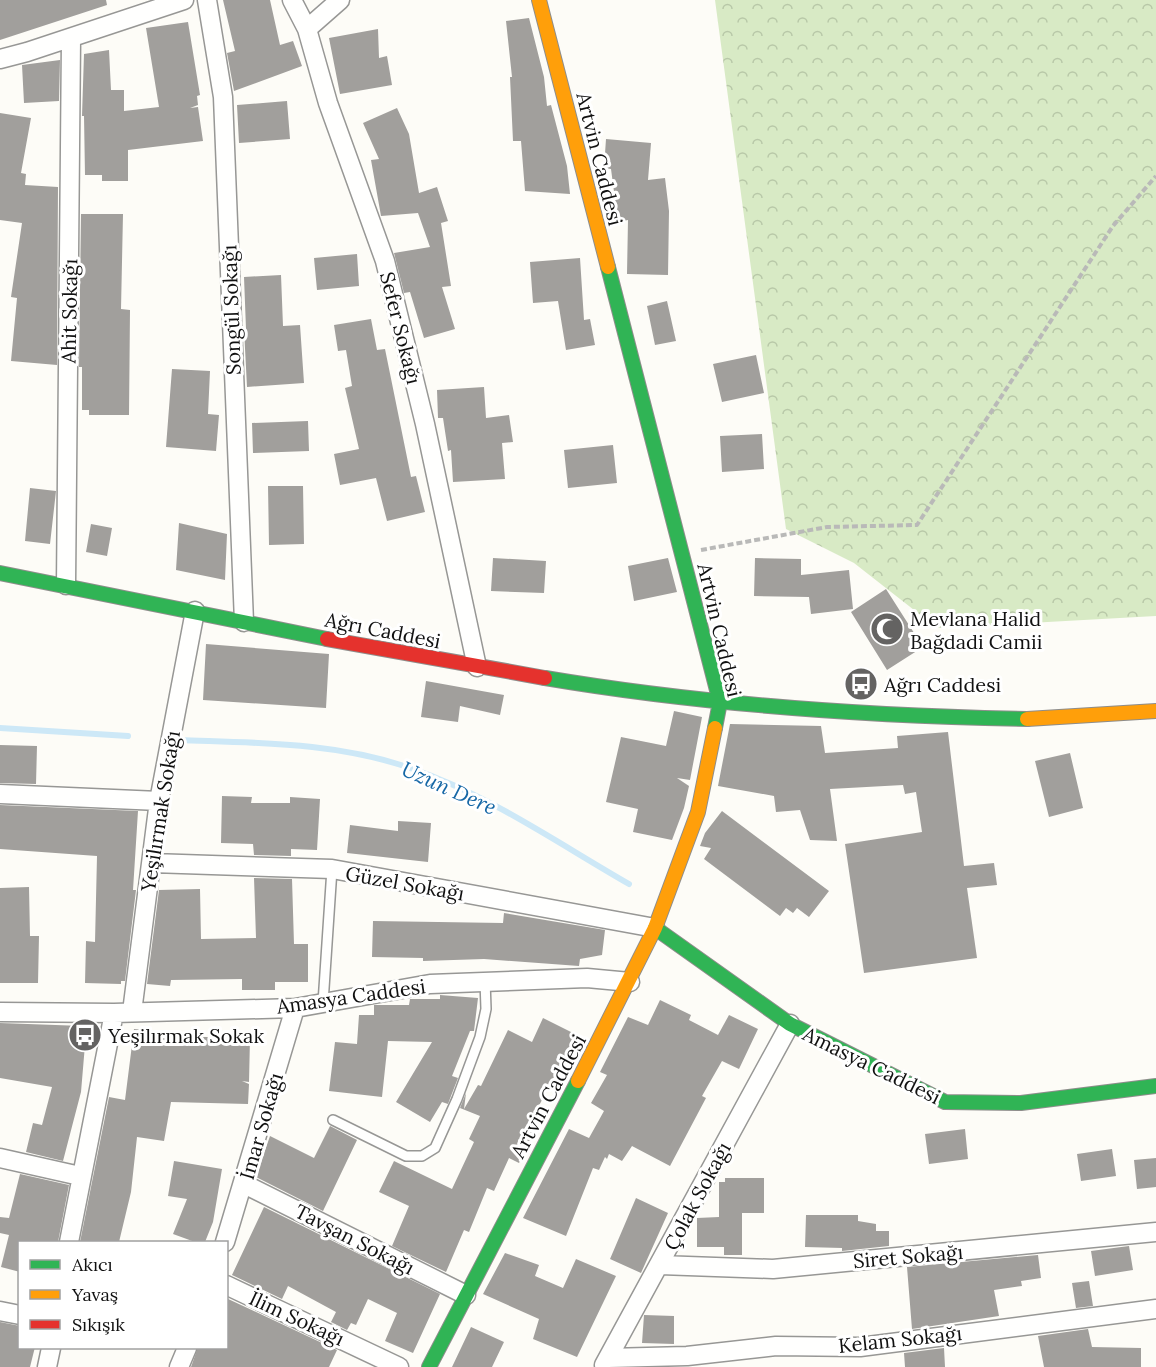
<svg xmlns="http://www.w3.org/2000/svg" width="1156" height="1367" viewBox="0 0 1156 1367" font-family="Lora,serif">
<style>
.forest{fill:url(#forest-crowns)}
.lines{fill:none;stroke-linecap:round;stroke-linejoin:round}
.stream{stroke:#cde8f7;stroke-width:6}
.building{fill:#a19f9c}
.lane-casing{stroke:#979795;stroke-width:12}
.street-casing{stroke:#979795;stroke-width:21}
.fast-casing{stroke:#8e8d8b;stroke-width:16}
.slow-casing{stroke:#8e8d8b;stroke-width:16}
.jam-casing{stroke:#8e8d8b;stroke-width:16}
.path{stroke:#b9b9b8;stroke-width:4;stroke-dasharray:6 3;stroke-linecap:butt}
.lane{stroke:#fffffe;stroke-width:9}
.street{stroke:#fffffe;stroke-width:18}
.fast{stroke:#30b455;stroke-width:14}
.slow{stroke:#ff9f0a;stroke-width:14}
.jam{stroke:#e5322d;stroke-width:14}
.labels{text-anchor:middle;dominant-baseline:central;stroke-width:6;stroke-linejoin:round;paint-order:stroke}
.street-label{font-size:20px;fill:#111;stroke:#fff}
.poi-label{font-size:20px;fill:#111;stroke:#fff;text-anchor:start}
.water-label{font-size:21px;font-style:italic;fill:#1768a6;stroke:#fff}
</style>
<defs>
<pattern id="forest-crowns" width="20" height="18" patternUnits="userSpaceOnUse" patternTransform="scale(1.5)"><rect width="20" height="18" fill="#d8eac5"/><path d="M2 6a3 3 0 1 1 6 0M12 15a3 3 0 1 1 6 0" fill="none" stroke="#b8c8a8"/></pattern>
</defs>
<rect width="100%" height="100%" fill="#fdfcf7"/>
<path class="forest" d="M715 0H1156V616L937 628 854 563 786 529Z"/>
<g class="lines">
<path class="stream" d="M0 728 128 736
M179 740C258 743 338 742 413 769 489 795 559 844 629 884"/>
</g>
<path class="building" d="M0 0H106L107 5 0 40Z
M223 0H270L280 45 293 41 302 66 234 91 227 53 235 51Z
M529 18 544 77 547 106 551 105 567 166 570 194 525 191 521 141H513L510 77H512L506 21Z
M188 22 200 95 197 96 198 105 190 108 198 107 203 141 128 150V181H102V175H85L84 116H82L84 54 109 50 111 90H124V111L159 107 146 28Z
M378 29 379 58 387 56 392 85 340 94 329 38Z
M60 60 59 101 24 103 22 65Z
M287 101 290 139 239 143 237 105Z
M397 108 409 134 419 193 437 187 448 221 441 223 451 286 442 287 455 329 424 338 410 292 404 293 394 253 430 247 418 213 381 216 371 160 379 159 363 123Z
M0 113 31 118 21 173 26 174 25 185 58 187 57 365 11 361 17 298 11 297 22 223 0 220Z
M606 139 651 143 648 180 665 178 669 211 668 275 627 274 628 220 618 222 611 169 604 168Z
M81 214H123L121 309 130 310 129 415H89V410H82V367H79Z
M357 254 359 286 317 290 314 258Z
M580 258 584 320 590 319 595 345 566 350 558 301 533 303 530 262Z
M281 275 283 326 300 325 304 383 247 387 244 329H246L244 277Z
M667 301 676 341 655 345 647 306Z
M371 319 377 350 385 349 411 477 416 476 425 512 387 521 376 478 340 485 334 454 359 449 345 388 352 386 346 350 338 351 334 325Z
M756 355 764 393 722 402 713 364Z
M172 369 210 371 208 414 219 415 216 451 166 447Z
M484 387 486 418 509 415 513 442 502 443 505 479 453 482 451 450 448 451 443 418H438L437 390Z
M308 421 309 451 253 453 252 423Z
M762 434 764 469 722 472 720 436Z
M613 445 617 483 568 488 564 450Z
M268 486H303L304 544 269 545Z
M30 488 56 491 50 544 25 541Z
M179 523 227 534 225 580 176 570Z
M91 524 112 528 107 556 86 552Z
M493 558 546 561 544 593 491 591Z
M668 558 677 592 634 601 628 566Z
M755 558 801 559V575L849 570 853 609 811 614 809 597 754 596Z
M886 589 923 647 887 670 851 612Z
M206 644 329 654 326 708 203 700Z
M426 681 504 695 500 715 460 706 458 722 421 717Z
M674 711 702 717 690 780 677 778 689 786 684 808 672 840 633 832 638 809 606 802 621 737 666 746Z
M730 724 821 726 825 753 898 748 897 736 948 732 964 866 994 863 997 885 967 888 977 958 864 973 845 844 922 832 916 792 905 794 903 785 830 789 837 841 810 840 800 810 776 812 774 796 718 786Z
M0 745 37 746 36 784 0 783Z
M1070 753 1083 808 1049 817 1035 761Z
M222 796 252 797 251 803H290V797L320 799 317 850 291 849V856L254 855 253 844 221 843Z
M0 805 138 811 133 890H136L125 981H121V984L85 983 86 941 95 942 97 856 0 849Z
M722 811 829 891 809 917 797 908 793 913 786 908 780 916 704 859 711 848 700 846 705 833Z
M398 821 431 823 428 862 347 853 350 825 398 831Z
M254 878 292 879 294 944H308V982H275V990H242V979L171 980 170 986 147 984 159 890 200 889 201 939 256 938Z
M29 887 30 936H39L38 983H0V888Z
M504 913 605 930 602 955 580 959 579 966 484 959 423 961V958L372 957 373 921 503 923Z
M440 995 478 998 474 1031H470L452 1076 458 1078 451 1096 448 1104 442 1102 430 1122 396 1102 432 1042 388 1041 382 1097 329 1091 335 1042 357 1044 359 1015H374V1005H409L410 999H440Z
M660 1000 691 1015 689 1020 718 1035 729 1015 758 1029 739 1069 722 1061 702 1096 706 1098 670 1166 632 1146 622 1161 609 1154 607 1159 605 1157 599 1170 593 1168 566 1236 523 1218 569 1129 589 1138 604 1111 591 1103 607 1075 600 1072 628 1017 648 1025Z
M543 1018 577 1035 535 1113 544 1117 519 1163 509 1158 494 1191 487 1188 469 1232 464 1230 446 1272 392 1246 409 1206 379 1192 394 1161 452 1189 474 1142 469 1139 480 1116 460 1108 466 1093 464 1109 478 1085 481 1086 508 1030 532 1042Z
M0 1023 83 1026 86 1033 81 1092 63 1161 26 1152 33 1123 42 1125 52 1087 0 1078Z
M134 1029 163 1032V1036L250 1038 249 1082 242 1081 249 1084 248 1104 171 1102 164 1141 137 1137 131 1192 119 1242H80L109 1097 125 1100Z
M330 1126 357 1140 323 1211 256 1177 270 1136 314 1158Z
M965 1129 968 1159 929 1164 925 1134Z
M1112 1149 1116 1176 1081 1181 1077 1154Z
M1156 1158V1187L1137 1189 1134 1160Z
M174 1161 222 1169 213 1222 205 1242H195L173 1234 187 1199 168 1196Z
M20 1174 69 1185 58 1242H20V1272L1 1267 9 1235 0 1233V1217L9 1218Z
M725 1178H764V1213H742V1255H724V1247H697V1218L719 1217V1182H725Z
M636 1198 668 1213 641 1273 610 1259Z
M264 1207 440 1294 413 1353 385 1341 397 1313 368 1299 356 1325 351 1323 347 1330 331 1322 336 1312 288 1286 282 1299 232 1275Z
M806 1215H858V1221L876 1224V1231H889V1246L842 1251V1248L805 1247Z
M1129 1246 1133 1270 1095 1276 1091 1251Z
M505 1253 539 1265 535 1276 563 1288 576 1259 616 1276 577 1357 533 1339 539 1319 483 1294Z
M1038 1255 1041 1278 1021 1281 1022 1286 994 1290 999 1316 912 1329 907 1267Z
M1089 1281 1093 1306 1076 1308 1072 1283Z
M226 1298 337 1350 329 1367H191L198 1347H226Z
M644 1315 674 1316V1344L642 1343Z
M0 1322 20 1326V1347H35L30 1367H0Z
M471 1327 504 1342 492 1367H452Z
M1088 1329 1092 1347 1141 1348V1367H1044L1038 1336Z
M944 1348 945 1367H905L904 1353Z"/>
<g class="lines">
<defs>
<path id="lane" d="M323 1003 332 869
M333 1120 406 1156H422L435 1148 457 1099 480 1037 486 1009 485 980"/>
<path id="street" d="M207 0 223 97 244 622
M292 0 307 29 328 103 385 261 425 424 477 667
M307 29 340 0
M0 59 27 52 184 0
M66 585 71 38
M0 794 159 801
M152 863 332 869 655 928
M0 1012 114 1013 295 1008 430 984 587 978 630 982
M132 1012 159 801 195 611
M0 1158 80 1176
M244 1184 466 1295
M69 1242 114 1013
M225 1242 295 1008
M660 1265 773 1269 1156 1232
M226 1285 399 1367
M0 1311 20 1315
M608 1358 687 1356 776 1346 860 1347 1156 1309
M604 1365 790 1024
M47 1367 51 1348
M179 1367 187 1348"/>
<path id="fast" d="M608 267 720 702 715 728
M0 573 327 639
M545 678C705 705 866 716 1027 719
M655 928 790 1024 945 1102 1021 1103 1156 1086
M429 1367 578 1081"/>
<path id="slow" d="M539 0 608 267
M1027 719 1156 711
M578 1081 655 928 698 812 715 728"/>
<path id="jam" d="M327 639 545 678"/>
</defs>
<use href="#lane" class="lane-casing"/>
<use href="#street" class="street-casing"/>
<use href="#fast" class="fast-casing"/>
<use href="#slow" class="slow-casing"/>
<use href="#jam" class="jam-casing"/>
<path class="path" d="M701 550 827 527 917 525 1113 226 1156 176"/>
<use href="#lane" class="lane"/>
<use href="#street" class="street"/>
<use href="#fast" class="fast"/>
<use href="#slow" class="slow"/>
<use href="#jam" class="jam"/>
</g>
<defs>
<symbol id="mosque-disc" viewBox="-11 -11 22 22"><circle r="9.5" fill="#646362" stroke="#fff"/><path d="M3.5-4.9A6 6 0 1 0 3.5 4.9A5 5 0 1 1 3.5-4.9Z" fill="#fff"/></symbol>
<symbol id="bus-disc" viewBox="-11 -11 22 22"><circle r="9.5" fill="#646362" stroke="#fff"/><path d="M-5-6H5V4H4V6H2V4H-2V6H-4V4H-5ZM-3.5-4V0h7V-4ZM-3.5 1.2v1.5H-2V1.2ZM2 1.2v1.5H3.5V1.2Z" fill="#fff"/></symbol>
</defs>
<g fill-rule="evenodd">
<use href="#mosque-disc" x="868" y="610" width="38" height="38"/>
<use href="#bus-disc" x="842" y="665" width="38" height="38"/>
<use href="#bus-disc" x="66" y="1016" width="38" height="38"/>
</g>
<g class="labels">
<g class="street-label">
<text transform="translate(600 159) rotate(76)">Artvin Caddesi</text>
<text transform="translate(231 310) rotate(-92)">Songül Sokağı</text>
<text transform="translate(69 311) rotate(-89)">Ahit Sokağı</text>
<text transform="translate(401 328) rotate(76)">Sefer Sokağı</text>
<text transform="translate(383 630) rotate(11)">Ağrı Caddesi</text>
<text transform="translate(720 630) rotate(77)">Artvin Caddesi</text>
<text transform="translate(160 811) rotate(-81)">Yeşilırmak Sokağı</text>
<text transform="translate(405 883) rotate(10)">Güzel Sokağı</text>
<text transform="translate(351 996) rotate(-8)">Amasya Caddesi</text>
<text transform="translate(872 1065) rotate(26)">Amasya Caddesi</text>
<text transform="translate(548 1096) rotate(-62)">Artvin Caddesi</text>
<text transform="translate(261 1126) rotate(-74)">İmar Sokağı</text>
<text transform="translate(697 1196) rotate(-62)">Çolak Sokağı</text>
<text transform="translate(355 1239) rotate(27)">Tavşan Sokağı</text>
<text transform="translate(908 1256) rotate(-5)">Siret Sokağı</text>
<text transform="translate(297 1318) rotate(25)">İlim Sokağı</text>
<text transform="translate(900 1339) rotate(-6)">Kelam Sokağı</text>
</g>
<g class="poi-label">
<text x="910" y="618">Mevlana Halid<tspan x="910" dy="23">Bağdadi Camii</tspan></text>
<text x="884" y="684">Ağrı Caddesi</text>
<text x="108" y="1035">Yeşilırmak Sokak</text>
</g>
<g class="water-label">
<text transform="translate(449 788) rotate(24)">Uzun Dere</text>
</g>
</g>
<rect x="18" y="1241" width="210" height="108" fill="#ffffff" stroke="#a0a0a0" stroke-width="1.5"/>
<rect x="30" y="1260" width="30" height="9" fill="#30b455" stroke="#a0a0a0" stroke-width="1.5"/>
<text x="72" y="1271" font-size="18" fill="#111111">Akıcı</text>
<rect x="30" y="1290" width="30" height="9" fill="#ff9f0a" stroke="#a0a0a0" stroke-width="1.5"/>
<text x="72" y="1301" font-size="18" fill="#111111">Yavaş</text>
<rect x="30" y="1320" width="30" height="9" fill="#e5322d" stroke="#a0a0a0" stroke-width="1.5"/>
<text x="72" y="1331" font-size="18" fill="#111111">Sıkışık</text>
</svg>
